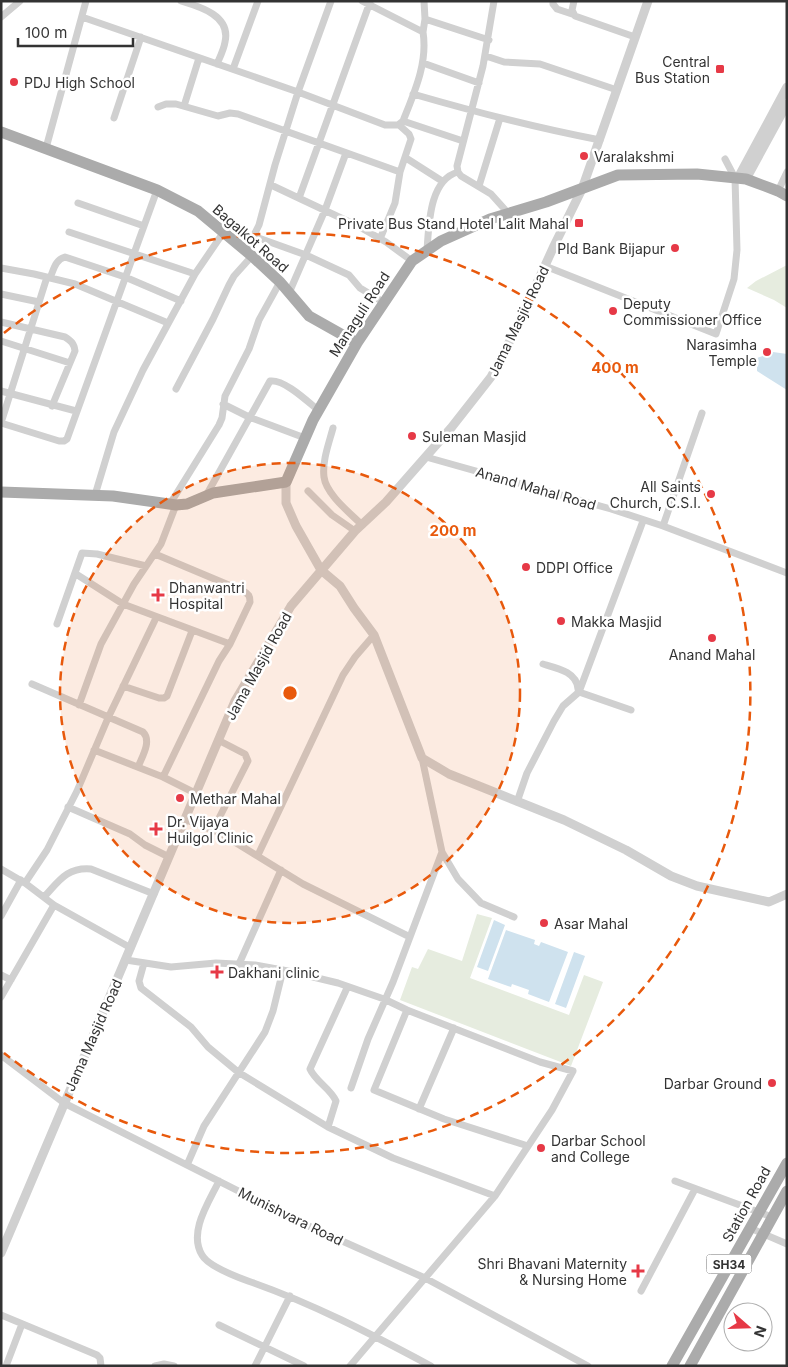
<svg xmlns="http://www.w3.org/2000/svg" width="788" height="1367" viewBox="0 0 788 1367" font-family="Inter,sans-serif">
<style>
.green{fill:#e6ecdf}
.water{fill:#cfe2ee}
.lines{fill:none;stroke-linecap:round;stroke-linejoin:round}
.minor{stroke:#d0d0d0;stroke-width:7}
.tertiary{stroke:#d0d0d0;stroke-width:9}
.primary{stroke:#ababab;stroke-width:11}
.ring{fill:none;stroke:#e8590c;stroke-width:2.5;stroke-dasharray:9 6}
.poi-dot{fill:#e63946;stroke:#fff;stroke-width:2}
.labels{text-anchor:middle;dominant-baseline:central;stroke-width:5;stroke-linejoin:round;paint-order:stroke}
.shield{fill:#fff;stroke:#707070;stroke-width:1}
.shield-label{font-size:12px;font-weight:bold;fill:#333}
.poi-label{font-size:14px;fill:#333;stroke:#fff;text-anchor:start}
.street-label{font-size:14px;fill:#333;stroke:#fff}
.centre{fill:#e8590c;stroke:#fff;stroke-width:2.5}
.ring-label{font-size:15px;text-anchor:middle;font-weight:bold;fill:#e8590c;stroke:#fff;stroke-width:5;stroke-linejoin:round;paint-order:stroke}
</style>
<rect width="100%" height="100%" fill="#fff"/>
<path class="green" d="M787 265V308L774 300 747 288 756 281Z
M477 914 492 918 470 978 569 1015 584 975 603 982 571 1066 400 1000 412 967 418 969 428 949 462 961Z"/>
<path class="water" d="M773 352 787 354V390L757 371V358Z
M494 920 505 925 488 971 477 967Z
M506 930 535 940 534 944 539 946 541 942 568 952 549 1002 528 994 529 990 512 984 511 987 488 979Z
M574 952 585 956 566 1008 555 1004Z"/>
<g class="lines">
<path class="minor" d="M181 1C201 7 231 16 225 42 224 49 220 57 217 64
M494 1 483 66 457 166 458 172 461 176 491 194 509 214
M553 1V4L557 9 572 14
M574 1 572 10 575 16 635 37
M1 17 20 1
M82 17 298 92 385 125H398L403 121C414 93 428 63 423 32L362 1
M425 19 489 40
M423 32 425 19 424 1
M486 56 504 62 540 64 617 90
M423 63 479 83
M233 69 258 1
M413 94C475 112 537 128 600 140
M184 106 199 58
M158 107 166 104H176L218 116 230 113 238 114 400 172 411 139 409 134 399 125
M114 118 141 37
M403 121 463 141
M46 148 86 1
M406 158 442 181
M271 185 358 226 386 242 412 261
M479 186 500 118
M778 191 787 172
M299 198 370 2
M78 203 144 226
M69 232 195 274
M253 236 306 255 349 275 360 288 383 302
M380 239 395 203 400 172
M427 250C429 225 429 180 458 172
M246 251 259 225 275 165 298 92 331 1
M545 266 716 334 734 279 737 250 735 178 725 159
M1 268 34 274 75 284 168 323
M50 278C54 269 55 260 65 257L125 277 181 301
M289 293 325 210 346 153
M1 294 39 302
M1 322 65 337C71 341 74 343 75 351L52 406
M1 341 70 363
M176 389 213 319 229 285 234 276 252 256
M1 391 76 411
M223 404 249 417 305 438
M1 423 59 441H64L67 439 157 190
M1 423 47 277
M333 428C329 443 322 461 324 477 326 494 350 513 362 525
M426 457 611 509 663 526 787 573
M308 491 332 515 355 531
M207 494 270 381C284 379 307 401 318 410
M95 495 114 432 143 370 195 274 223 233
M170 504 219 425 222 418 225 396 249 349 259 320 280 282
M663 526 702 413
M155 554 243 591C249 594 250 596 250 602L230 644 219 661 163 777
M76 574 123 604 230 644
M57 624 82 553 97 554 146 566
M543 664C557 668 577 672 578 689
M32 684 143 732C152 741 142 757 138 767
M123 686 159 698H164L167 696 192 631
M579 692 631 710
M79 705 101 644 134 584 161 544 176 505
M94 750 163 777 195 793
M517 802 527 773 554 721 563 706 579 692 643 521
M68 807 130 834 145 845 169 857
M184 819 220 833 303 884 410 937
M213 830 248 761 245 754 218 740
M442 852 458 879 481 903 514 917
M258 855 343 675 355 657 374 635
M1 869 25 883 54 905 131 948
M25 883 47 850 77 791 108 718 156 618
M44 897C59 881 67 867 91 869L154 894
M1 916 21 880
M126 960 171 967 216 963 255 965 288 971 338 983 384 999 407 1010 540 1062 573 1071 552 1110 495 1196 350 1366
M144 963 139 981 141 988 191 1027 208 1047 238 1072 328 1127 393 1158 495 1196
M239 964 281 870
M1 975 11 980
M1 997 54 905
M407 1010 374 1090 444 1119 528 1146
M1 1055 64 1103 304 1224 425 1278 588 1366
M351 1088 368 1039 393 982 442 852 422 758
M419 1109 454 1028
M328 1127 336 1101C330 1088 316 1082 310 1069L347 988
M187 1165 204 1126 265 1032 273 1011 283 970
M219 1181C209 1202 188 1232 202 1255 208 1266 237 1277 248 1281 312 1303 371 1334 431 1366
M675 1181 772 1217
M750 1228 787 1244
M641 1291 695 1189
M1 1315 97 1355 100 1358 101 1366
M219 1325 304 1366
M6 1366 22 1324
M155 1366 164 1364 174 1366
M255 1366 290 1296"/>
<path class="tertiary" d="M738 178 787 87
M746 179 787 104
M286 482V503L296 526 321 570 340 586 354 608 374 635 422 758 449 774 564 820 626 850 671 876 697 886 769 902 787 894
M1 1253 235 701 291 606 355 531 386 502 451 428 491 377 514 333 554 246 582 189 648 1"/>
<path class="primary" d="M1 132 157 190 198 211 252 256 280 282 309 316 357 343
M1 492 113 496 176 505 187 504 213 493 286 482 313 420 357 343 412 261 441 241 490 219 546 202 618 175 697 174 746 179 778 191 787 196
M672 1366 787 1163
M690 1366 787 1191"/>
</g>
<circle cx="290" cy="693" r="230" fill="#e8590c" fill-opacity=".12"/>
<g class="ring">
<circle cx="290" cy="693" r="230"/>
<path d="M4 333A460 460 0 1 1 4 1053"/>
</g>
<g class="poi-dot">
<rect x="715" y="64" width="10" height="10" rx="2.5"/>
<circle cx="14" cy="82" r="5"/>
<circle cx="584" cy="156" r="5"/>
<rect x="574" y="218" width="10" height="10" rx="2.5"/>
<circle cx="675" cy="248" r="5"/>
<circle cx="613" cy="311" r="5"/>
<circle cx="767" cy="352" r="5"/>
<circle cx="412" cy="436" r="5"/>
<circle cx="711" cy="494" r="5"/>
<circle cx="526" cy="567" r="5"/>
<path d="M155.5 587.5h5v5h5v5h-5v5h-5v-5h-5v-5h5z"/>
<circle cx="561" cy="621" r="5"/>
<circle cx="712" cy="638" r="5"/>
<circle cx="180" cy="798" r="5"/>
<path d="M153.5 821.5h5v5h5v5h-5v5h-5v-5h-5v-5h5z"/>
<circle cx="544" cy="923" r="5"/>
<path d="M214.5 964.5h5v5h5v5h-5v5h-5v-5h-5v-5h5z"/>
<circle cx="772" cy="1083" r="5"/>
<circle cx="541" cy="1148" r="5"/>
<path d="M635.5 1263.5h5v5h5v5h-5v5h-5v-5h-5v-5h5z"/>
</g>
<g class="labels">
<rect class="shield" x="706.5" y="1254.5" width="45" height="19" rx="4"/>
<g class="shield-label">
<text x="729" y="1264">SH34</text>
</g>
<g class="poi-label">
<text x="710" y="61" text-anchor="end">Central<tspan x="710" dy="16">Bus Station</tspan></text>
<text x="24" y="82">PDJ High School</text>
<text x="594" y="156">Varalakshmi</text>
<text x="569" y="223" text-anchor="end">Private Bus Stand Hotel Lalit Mahal</text>
<text x="665" y="248" text-anchor="end">Pld Bank Bijapur</text>
<text x="623" y="303">Deputy<tspan x="623" dy="16">Commissioner Office</tspan></text>
<text x="757" y="344" text-anchor="end">Narasimha<tspan x="757" dy="16">Temple</tspan></text>
<text x="422" y="436">Suleman Masjid</text>
<text x="701" y="486" text-anchor="end">All Saints<tspan x="701" dy="16">Church, C.S.I.</tspan></text>
<text x="536" y="567">DDPI Office</text>
<text x="169" y="587">Dhanwantri<tspan x="169" dy="16">Hospital</tspan></text>
<text x="571" y="621">Makka Masjid</text>
<text x="712" y="654" text-anchor="middle">Anand Mahal</text>
<text x="190" y="798">Methar Mahal</text>
<text x="167" y="821">Dr. Vijaya<tspan x="167" dy="16">Huilgol Clinic</tspan></text>
<text x="554" y="923">Asar Mahal</text>
<text x="228" y="972">Dakhani clinic</text>
<text x="762" y="1083" text-anchor="end">Darbar Ground</text>
<text x="551" y="1140">Darbar School<tspan x="551" dy="16">and College</tspan></text>
<text x="627" y="1263" text-anchor="end">Shri Bhavani Maternity<tspan x="627" dy="16">&amp; Nursing Home</tspan></text>
</g>
<g class="street-label">
<text transform="translate(251 238) rotate(41)">Bagalkot Road</text>
<text transform="translate(359 314) rotate(-57)">Managuli Road</text>
<text transform="translate(518 321) rotate(-64)">Jama Masjid Road</text>
<text transform="translate(536 488) rotate(16)">Anand Mahal Road</text>
<text transform="translate(258 666) rotate(-61)">Jama Masjid Road</text>
<text transform="translate(93 1035) rotate(-66)">Jama Masjid Road</text>
<text transform="translate(746 1204) rotate(-61)">Station Road</text>
<text transform="translate(291 1216) rotate(26)">Munishvara Road</text>
</g>
</g>
<circle cx="290" cy="693" r="8" class="centre"/>
<g class="ring-label">
<text x="615" y="373">400 m</text>
<text x="453" y="536">200 m</text>
</g>
<rect width="788" height="1367" fill="none" stroke="#333333" stroke-width="5"/>
<g transform="translate(748 1327) rotate(110)"><circle r="24" fill="#ffffff" stroke="#adadad"/>
<path d="M0-4L9 19L0 12L-9 19Z" fill="#e63946"/>
<text y="-8" font-size="14" font-weight="bold" text-anchor="middle" fill="#333333">N</text>
</g>
<path d="M18 38v8h115v-8" fill="none" stroke="#333333" stroke-width="2.5"/>
<text x="25" y="38" font-size="15" fill="#333333" stroke="#ffffff" stroke-width="4" paint-order="stroke">100 m</text>
</svg>
